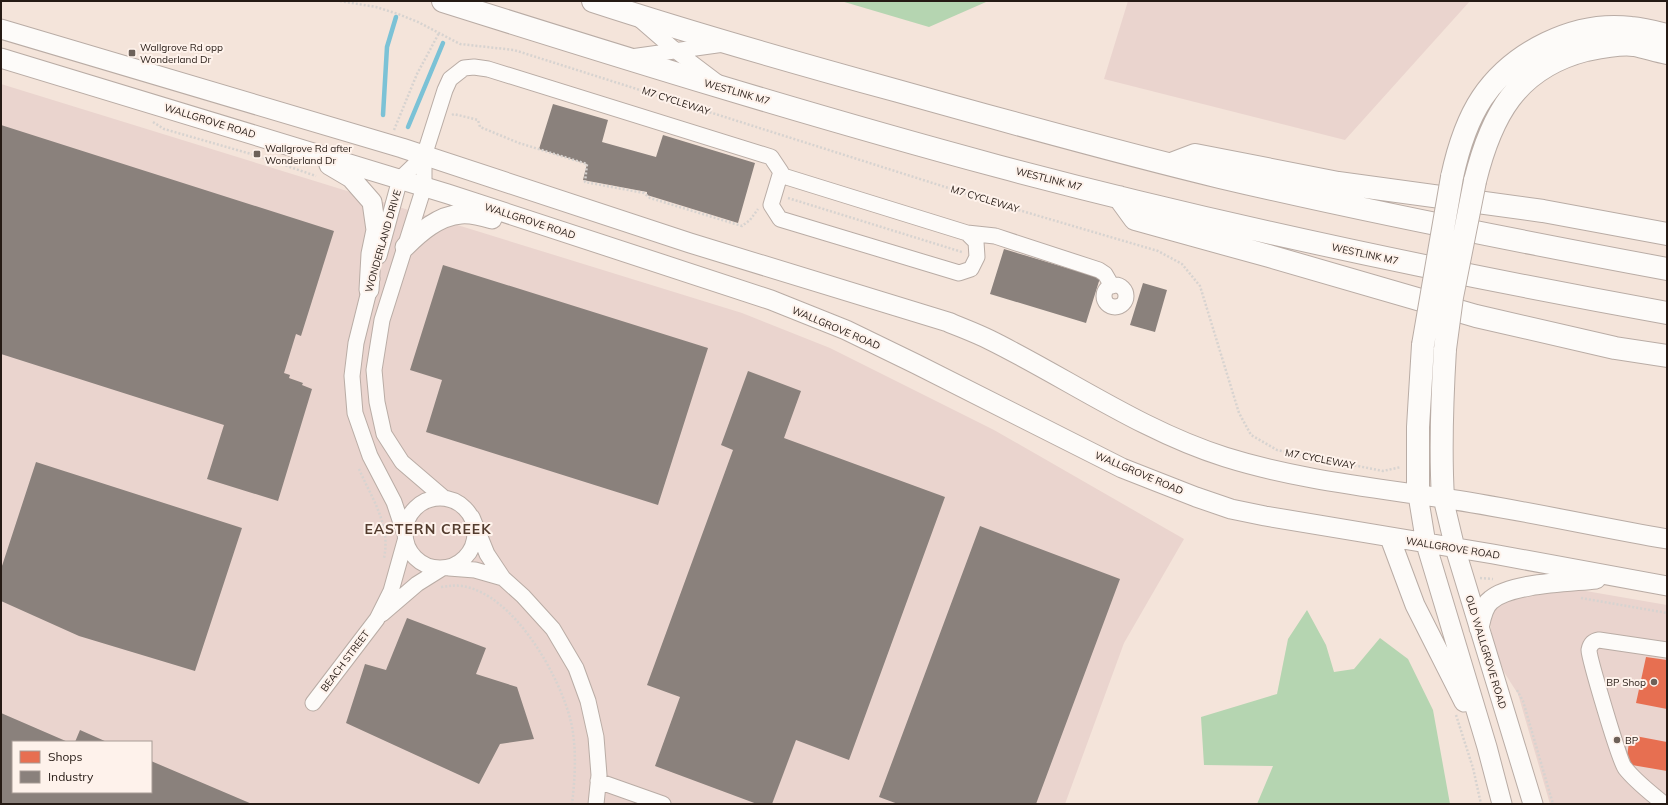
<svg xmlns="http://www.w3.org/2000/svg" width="1668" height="805" viewBox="0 0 1668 805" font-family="Mulish,sans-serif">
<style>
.industrial{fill:#ead4ce;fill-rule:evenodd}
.forest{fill:#b5d5b1}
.shops{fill:#e76f51}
.industry{fill:#8a817c}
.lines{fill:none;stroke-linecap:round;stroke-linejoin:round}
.stream{stroke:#7bc2d6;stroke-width:4.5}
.minor-casing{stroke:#b9aca5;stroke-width:17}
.major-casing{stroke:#b9aca5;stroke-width:21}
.highway-casing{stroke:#b9aca5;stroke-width:24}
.path{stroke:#d7d3d0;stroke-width:2.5;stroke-dasharray:2 2;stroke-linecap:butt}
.minor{stroke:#fdfbf9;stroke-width:15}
.major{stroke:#fdfbf9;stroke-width:19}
.highway{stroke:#fdfbf9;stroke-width:22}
.highway-bridge-casing{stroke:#b9aca5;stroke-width:24;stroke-linecap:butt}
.highway-bridge{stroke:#fdfbf9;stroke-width:22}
.poi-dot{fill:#6d6159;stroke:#fef2eb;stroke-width:1.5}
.labels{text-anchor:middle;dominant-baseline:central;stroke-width:4;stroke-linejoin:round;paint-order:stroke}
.poi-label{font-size:10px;fill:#251a14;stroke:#fef2eb;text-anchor:start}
.street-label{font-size:10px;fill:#251a14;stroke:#fef2eb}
.district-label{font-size:14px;font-weight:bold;letter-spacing:1px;fill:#533c2e;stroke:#fef2eb}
</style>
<rect width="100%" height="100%" fill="#f4e4da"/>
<path class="industrial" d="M1128 1H1470L1345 140 1104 79Z
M1 84 742 313 830 348 994 430 1184 539 1124 643 1065 804H1ZM13 742H151V792H13Z
M1580 590 1667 605V804H1550L1518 694 1504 672 1493 643 1490 623 1494 612 1501 600 1515 593Z"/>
<path class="forest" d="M841 1H986V2L929 27Z
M1307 610 1326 645 1334 672 1354 669 1380 638 1408 659 1433 710 1450 804H1257L1273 766 1204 765 1201 717 1277 694 1288 639Z"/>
<path class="shops" d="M1646 657 1667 660V709L1636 703Z
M1630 735 1667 742V771L1626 764Z"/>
<path class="industry" d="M553 104 608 120 602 142 656 157 663 135 755 163 738 223 647 195V192L583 180 587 164 539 149Z
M1 125 334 231 301 336 296 334 284 373 290 375 289 378 303 383 302 385 312 389 278 501 207 479 224 425 1 354Z
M1004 249 1100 278 1086 323 990 294Z
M443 265 708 348 658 505 426 432 442 380 410 370Z
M1143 283 1167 290 1155 332 1130 325Z
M748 371 801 391 784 438 945 497 849 760 796 740 772 804H757L655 766 680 697 647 685 733 450 721 445Z
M36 462 242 528 195 671 79 636 1 601V569Z
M980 526 1120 579 1036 804H898L879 797Z
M407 618 486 648 476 674 517 687 534 739 500 744 479 784 346 723 365 664 386 670Z
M1 713 68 742H13V792H151V761L252 804H1Z
M80 730 107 742H75Z"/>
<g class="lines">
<path class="stream" d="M383 115 387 47 396 17
M408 127 443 43"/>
<defs>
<path id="minor" d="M638 18 676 51 717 82
M631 57 724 44
M967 233 995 236 1099 270 1105 274 1112 286
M379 256 400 179 424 156
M372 279 356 343 352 376 355 413 370 456 394 502 404 532
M1104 296a11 11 0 1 1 22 0a11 11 0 1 1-22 0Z
M405 533a35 35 0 1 1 70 0a35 35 0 1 1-70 0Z
M444 498 402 462 384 434 377 402 374 370 382 320 424 187V156L445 90 450 79 464 68 474 67 488 69 771 157 781 172 780 175 771 205 780 219 959 273 971 269 977 257 976 242 967 233 780 175
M472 517 487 554 503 578 523 596 553 629 576 668 588 701 596 737 599 775 596 804
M449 568 475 570 503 578
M382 614 417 584 441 569
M313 703 377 619 391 591 405 541
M598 781 663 804
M1664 804C1651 793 1636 782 1625 768 1620 763 1589 658 1589 650 1590 645 1593 641 1599 640L1667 650"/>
<path id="major" d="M1 29 402 148 690 243 948 322C962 328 976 333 990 340 1067 378 1142 431 1225 457 1295 479 1369 487 1442 498 1517 509 1592 526 1667 539
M1 58 448 194 771 300 846 330 916 364 1122 468 1196 497 1231 509 1265 516 1493 554 1667 586
M329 165 351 178 372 202 376 230 371 254 369 290
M405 247C420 232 438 216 461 214 471 213 482 216 492 219
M1418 495 1426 544 1487 747 1502 804
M1443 498 1455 548 1533 804
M1390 538 1415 605 1464 702
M1479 628C1481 618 1483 606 1491 600 1511 583 1569 582 1596 579"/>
<path id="highway" d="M443 1C627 59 811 116 997 166 1218 225 1442 272 1667 313
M593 1C694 34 796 63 898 91 1005 121 1112 151 1220 177 1368 212 1517 241 1667 269
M1174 163 1195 155 1338 183 1543 211 1667 234
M1452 177C1458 149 1466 122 1482 98 1513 52 1575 21 1631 28 1643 29 1655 32 1667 35
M1475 181C1491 116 1516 68 1586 50 1601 47 1620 43 1634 45 1645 47 1656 51 1667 53
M1119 197 1135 219 1269 256 1476 316 1615 348 1667 356
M1418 495V427L1423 345
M1443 498C1440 448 1442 399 1445 349"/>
</defs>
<use href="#minor" class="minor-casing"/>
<use href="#major" class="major-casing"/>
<use href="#highway" class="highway-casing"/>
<path class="path" d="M340 1 376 7 398 14 418 22 460 44 514 50 1005 206 1158 251 1182 264 1200 286 1239 413 1251 435 1277 450 1383 471 1401 467
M452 115 454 114 478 120 480 127 519 143 587 164 585 182 644 193 650 198 742 226 750 220 758 209
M153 122 164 129 258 156 316 176
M394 130 417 74 439 33
M788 198 962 252
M359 469C372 499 391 525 384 558
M1480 578 1493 579
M441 587C449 586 455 585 462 586 514 594 560 676 571 722 577 749 575 778 572 804
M1581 598 1667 613
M1517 690 1523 701 1553 804
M1456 715 1473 768 1481 804"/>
<use href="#minor" class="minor"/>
<use href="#major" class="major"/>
<use href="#highway" class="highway"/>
<defs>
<path id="highway-bridge" d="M1423 345 1452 177
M1445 349 1452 297 1475 181"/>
</defs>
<use href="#highway-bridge" class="highway-bridge-casing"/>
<use href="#highway-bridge" class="highway-bridge"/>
</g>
<g class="poi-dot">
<rect x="128" y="49" width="8" height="8" rx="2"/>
<rect x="253" y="150" width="8" height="8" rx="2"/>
<circle cx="1654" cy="682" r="4"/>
<circle cx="1617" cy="740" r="4"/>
</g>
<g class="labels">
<g class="poi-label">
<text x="140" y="47">Wallgrove Rd opp<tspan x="140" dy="12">Wonderland Dr</tspan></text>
<text x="265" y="148">Wallgrove Rd after<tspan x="265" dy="12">Wonderland Dr</tspan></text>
<text x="1646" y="682" text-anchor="end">BP Shop</text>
<text x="1625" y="740">BP</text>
</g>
<g class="street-label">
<text transform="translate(737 92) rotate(16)">WESTLINK M7</text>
<text transform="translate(676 101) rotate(18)">M7 CYCLEWAY</text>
<text transform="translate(210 121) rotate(17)">WALLGROVE ROAD</text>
<text transform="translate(1049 179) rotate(14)">WESTLINK M7</text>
<text transform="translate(985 199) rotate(17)">M7 CYCLEWAY</text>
<text transform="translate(530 221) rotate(18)">WALLGROVE ROAD</text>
<text transform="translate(383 241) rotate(-74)">WONDERLAND DRIVE</text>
<text transform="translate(1365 254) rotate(12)">WESTLINK M7</text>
<text transform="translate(836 328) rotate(23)">WALLGROVE ROAD</text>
<text transform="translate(1320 459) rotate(11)">M7 CYCLEWAY</text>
<text transform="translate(1139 473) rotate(23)">WALLGROVE ROAD</text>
<text transform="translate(1453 548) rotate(9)">WALLGROVE ROAD</text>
<text transform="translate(1486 652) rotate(73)">OLD WALLGROVE ROAD</text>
<text transform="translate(345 661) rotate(-53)">BEACH STREET</text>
</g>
<g class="district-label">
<text x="428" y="529">EASTERN CREEK</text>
</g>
</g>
<rect width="1668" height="805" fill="none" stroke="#251a14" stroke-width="4"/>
<rect x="12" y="741" width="140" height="52" fill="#fef2eb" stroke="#a79c95"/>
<rect x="20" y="751" width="20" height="12" fill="#e76f51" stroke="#a79c95"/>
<text x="48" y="761" font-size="12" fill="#251a14">Shops</text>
<rect x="20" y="771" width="20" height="12" fill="#8a817c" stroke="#a79c95"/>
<text x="48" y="781" font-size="12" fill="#251a14">Industry</text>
</svg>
